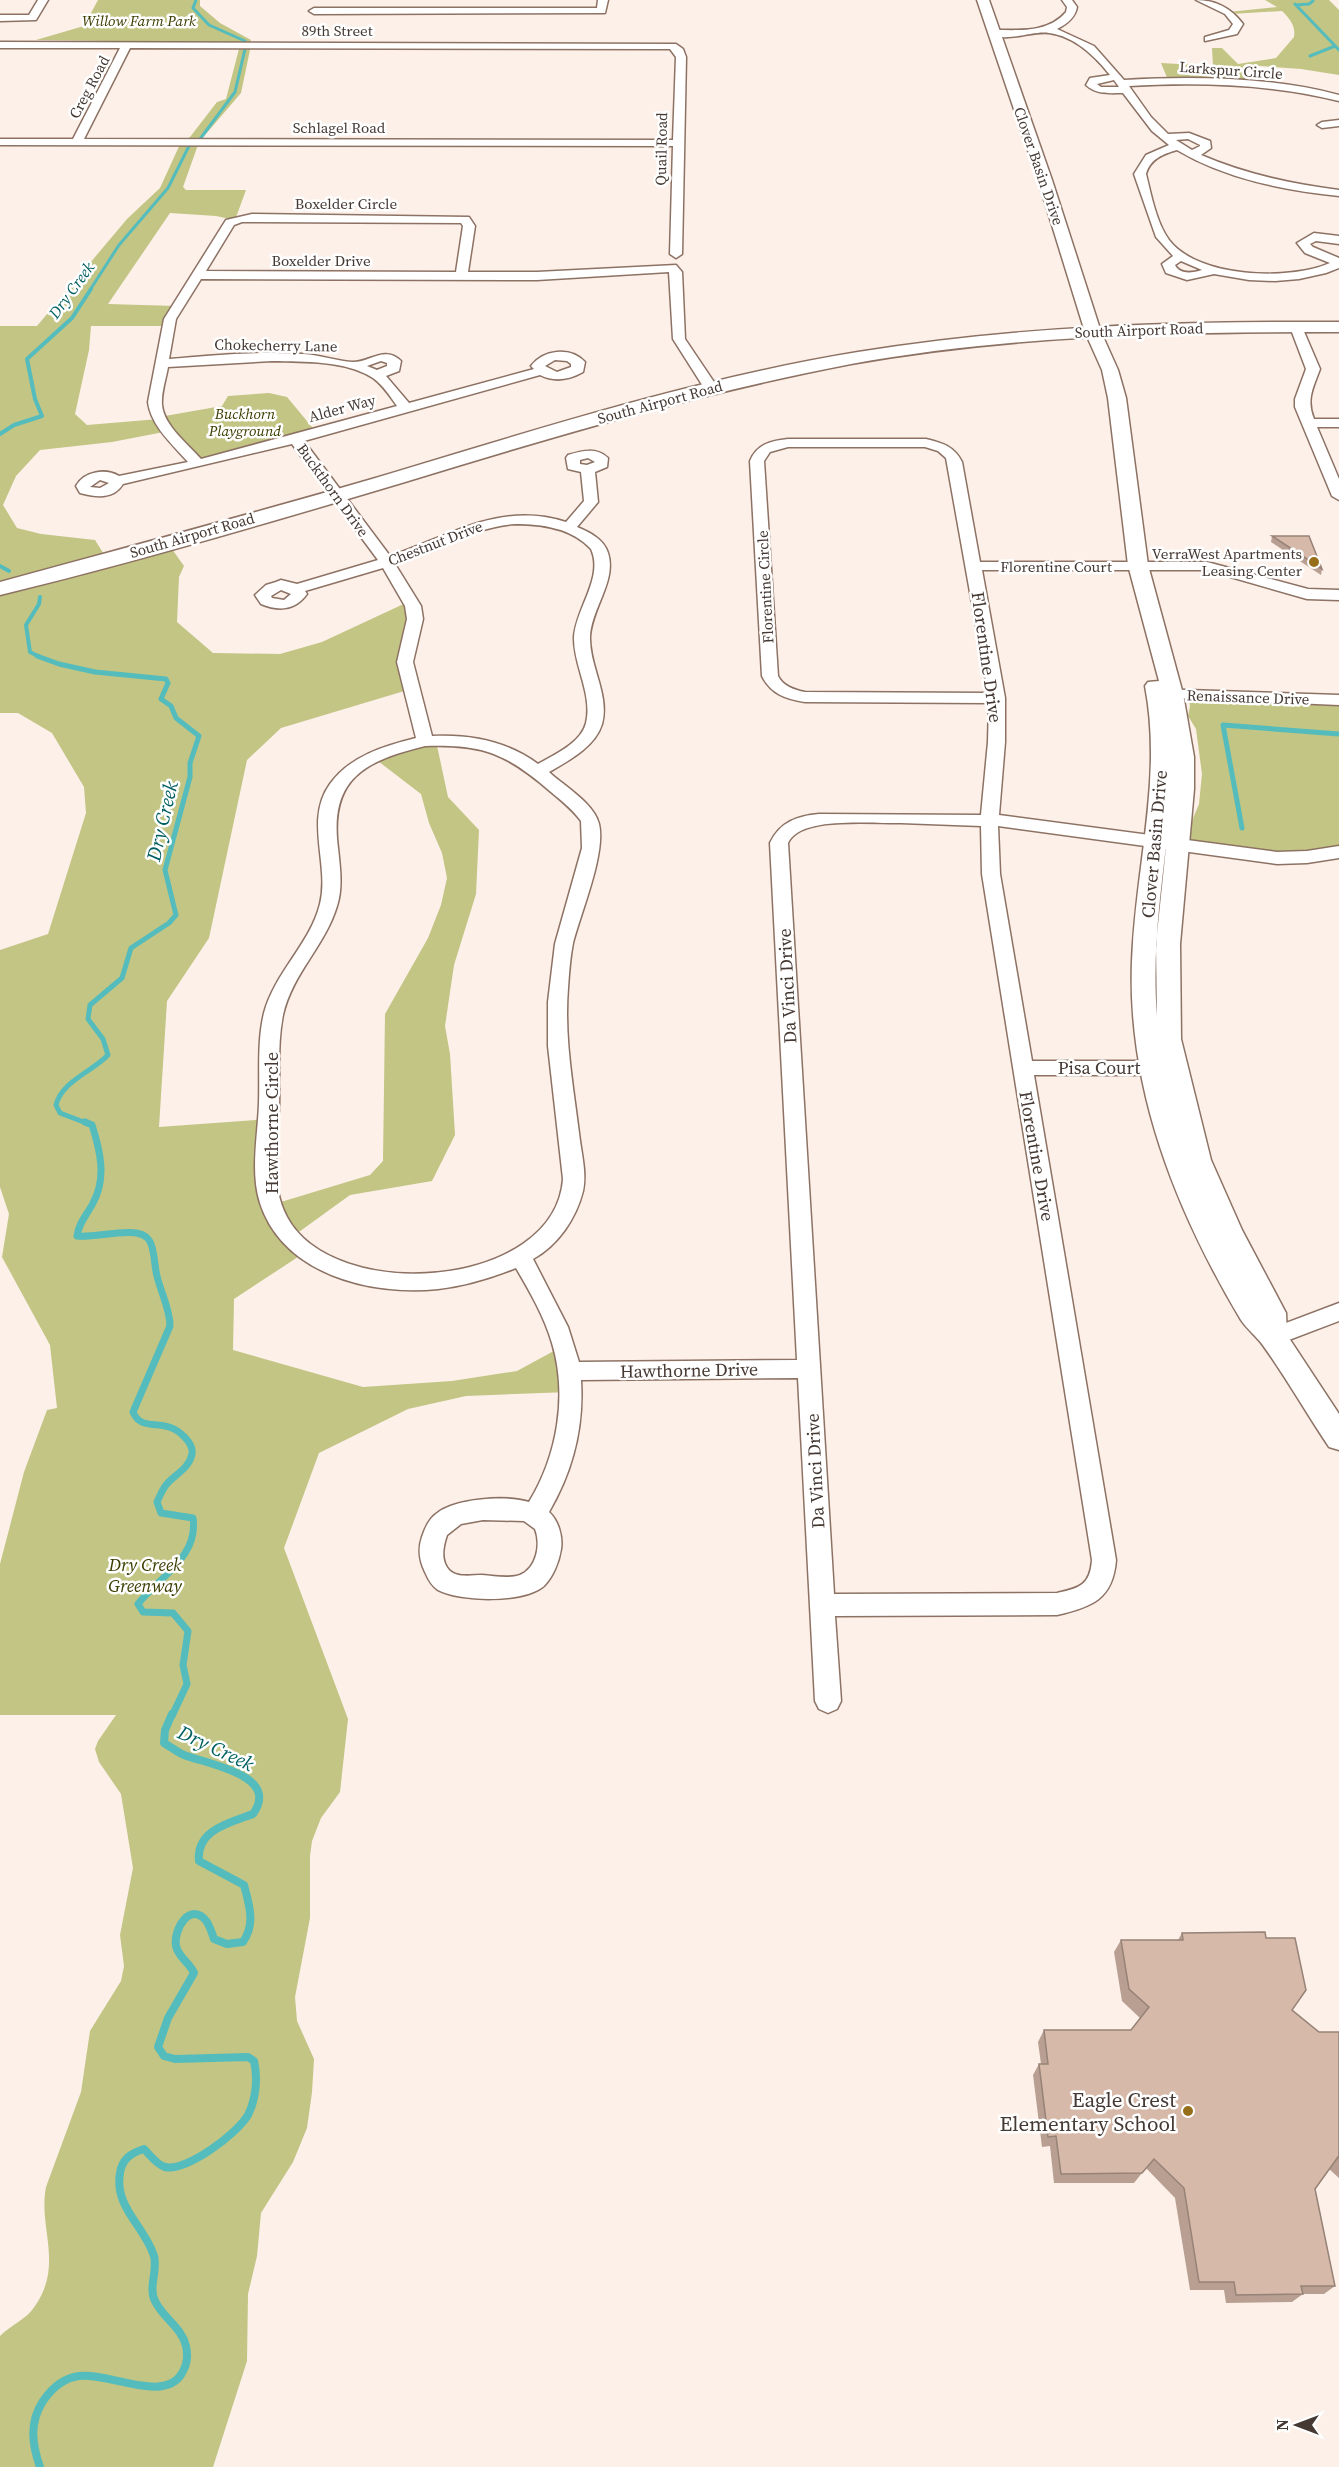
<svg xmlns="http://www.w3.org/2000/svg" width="1339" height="2467" viewBox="0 0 1339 2467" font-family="'Source Serif 4',serif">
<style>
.green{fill:#c2c583}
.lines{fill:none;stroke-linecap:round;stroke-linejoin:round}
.stream-far4{stroke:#54bcbd;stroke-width:3}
.stream-far3{stroke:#54bcbd;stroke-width:4}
.stream-far2{stroke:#54bcbd;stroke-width:5}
.stream-far1{stroke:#54bcbd;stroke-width:7}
.stream{stroke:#54bcbd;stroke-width:8}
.minor-casing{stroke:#8d7264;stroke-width:3}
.tertiary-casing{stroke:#8d7264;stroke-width:3}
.secondary-casing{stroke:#8d7264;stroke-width:3}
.minor{fill:#fff;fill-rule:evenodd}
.tertiary{fill:#fff;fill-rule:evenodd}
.secondary{fill:#fff;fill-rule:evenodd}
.wall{fill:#b89f91}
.building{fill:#d6b9a9;stroke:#968276;stroke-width:1.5}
.poi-dot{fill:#976f1a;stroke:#fff;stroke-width:2}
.labels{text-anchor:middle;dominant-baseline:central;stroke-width:5;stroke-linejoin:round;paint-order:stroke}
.far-park-label{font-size:15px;font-style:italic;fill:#3c3d00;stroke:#fff}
.far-street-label{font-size:15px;fill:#453933;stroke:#fff}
.far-poi-label{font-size:15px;fill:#453933;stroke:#fff;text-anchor:end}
.far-water-label{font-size:16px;font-style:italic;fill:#005f60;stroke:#fff}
.street-label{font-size:18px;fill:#453933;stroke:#fff}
.park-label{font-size:18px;font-style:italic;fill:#3c3d00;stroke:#fff}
.water-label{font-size:20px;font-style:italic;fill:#005f60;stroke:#fff}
.near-poi-label{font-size:21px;fill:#453933;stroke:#fff;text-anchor:end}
</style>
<rect width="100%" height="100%" fill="#fcf0e9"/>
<path class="green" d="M98 0H200V6L220 23 251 40 250 43 36 40 84 26Z
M1265 0H1329L1339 10V75L1301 69 1247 65 1244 84 1168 80 1161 63 1213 66 1212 48H1222L1238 64 1276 58 1294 37C1296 26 1290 19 1282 11L1231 14 1228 12 1277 7Z
M240 45H251L241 93 199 142 183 187 186 190H246L235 220 216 216 170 213 108 304 176 306 167 326H91L89 350 75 414 87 425 159 419V417L222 406 228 396 269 393 287 397 316 432 197 463 169 431 112 442 40 450 16 476 3 505 17 528 41 534 95 540 107 559 167 542 184 566 179 577 177 622 213 653 280 654 322 642 410 601 411 689 281 728 247 760 209 938 167 1001 159 1127 268 1119 271 1205 370 1175 383 1161 385 1014 428 938 441 905 447 878 442 853 429 823 421 794 374 758 436 741 448 797 479 830 476 894 454 965 445 1026 450 1054 455 1135 432 1181 350 1195 292 1237 307 1251 234 1299 233 1350 363 1387 452 1381 517 1371 563 1346 569 1392 466 1396 408 1409 319 1453 284 1548 348 1719 340 1792 321 1818 312 1841 310 1856V1918L295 1997 297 2021 314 2059 312 2092 307 2128 293 2162 261 2213 257 2256 248 2294 247 2361 213 2467H0V2336C11 2325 27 2319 35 2306 64 2264 38 2228 46 2187L81 2092 90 2031 121 1981 124 1966 120 1935 133 1868 121 1794 99 1762 95 1749 98 1741 116 1715H0V1564L24 1472 47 1410 57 1408 50 1345 2 1257 9 1214 0 1187V950L48 934 86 813 84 787 52 733 18 713H0V326H37L127 219 160 188 181 142 190 137 217 102 226 99Z
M1188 695 1339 700V852L1307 857 1189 847 1191 823 1199 804 1202 774 1196 729 1188 716 1190 706Z"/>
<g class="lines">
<path class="stream-far4" d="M196 0 193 8 209 25 245 41
M1295 4 1339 50
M1296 5 1309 4 1313 1
M1310 56 1335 46
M200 139 235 92 245 49
M90 290 119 245 168 188 189 146"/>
<path class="stream-far3" d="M0 434 14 425 42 416 35 399 27 359 72 318 91 289
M0 566 9 571
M40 657 30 652 26 625 39 604 40 597"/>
<path class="stream-far2" d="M37 656 59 664 95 672 166 679 168 683 161 699 171 706 176 718 199 736 190 763V777L165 870 176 915 169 923 131 948 122 978 90 1005 88 1019 103 1039 108 1055C92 1072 62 1081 56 1105L60 1113 89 1124
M1242 828 1223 725 1339 734"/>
<path class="stream-far1" d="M85 1122 92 1125C100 1150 107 1178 93 1203 87 1215 79 1222 77 1236 95 1239 139 1224 149 1240 155 1248 154 1266 157 1276 161 1293 170 1309 170 1326L133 1412C140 1429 155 1422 169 1427 179 1430 194 1443 192 1454 189 1469 175 1474 166 1485 162 1490 160 1496 157 1502L161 1513 193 1518C199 1557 159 1577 138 1604L143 1612 173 1613 188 1631 183 1665 187 1684 172 1716"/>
<path class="stream" d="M40 2467C32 2444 29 2423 43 2401 52 2388 63 2378 79 2376 108 2372 165 2404 182 2373 187 2365 188 2355 186 2346 182 2328 163 2318 155 2301 148 2287 158 2271 154 2256 145 2226 114 2208 120 2173 122 2159 131 2153 144 2149 150 2155 157 2165 165 2167 186 2172 237 2134 248 2115 256 2099 258 2078 254 2061L248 2057 175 2059 164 2056 158 2047 168 2018 194 1973C190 1963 178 1957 176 1946 173 1929 191 1900 207 1922 210 1927 212 1933 214 1939L227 1944 243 1942C256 1923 249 1905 244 1885L199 1861C196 1830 229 1823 253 1814 281 1775 207 1764 184 1755 177 1752 171 1747 164 1743L165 1730 172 1714"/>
<defs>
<path id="minor" d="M38 0H48L36 20 0 21V15H29Z
M598 0H608L605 13 314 14 309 11 314 8H597Z
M1062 0H1072L1077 7C1075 18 1067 24 1057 29L1094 46 1124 80C1192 76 1273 77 1339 95V101C1272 84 1197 82 1129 86L1151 117 1168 134 1189 133 1210 141 1211 148 1201 155C1245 174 1291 184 1339 190V196C1283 190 1226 179 1177 150 1163 154 1150 159 1146 174 1151 194 1156 222 1169 240 1198 278 1289 281 1330 263L1305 253 1297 243 1314 233 1339 236V244L1316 241 1310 244 1313 247 1339 258V268L1326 273 1299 279 1275 281 1249 280 1214 274 1187 280 1166 273 1162 264 1173 256 1156 237 1134 174 1146 155 1169 145 1152 131 1123 93C1109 93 1097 95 1086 85L1090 78 1110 75C1095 56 1074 36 1049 33 1033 30 1004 44 990 33L995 30C1020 30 1048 33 1066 12L1067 7ZM1114 80 1119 87H1101L1097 84ZM1188 139 1200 145V146L1192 150 1176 140ZM1181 261 1202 270C1192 273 1180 275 1175 265Z
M1196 0C1216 0 1231 8 1243 24L1237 34 1205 41V37L1229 30 1233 24 1225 14Z
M0 42 676 44 683 49 686 57 682 254 676 258 670 254 673 146 0 145V139H73L120 48H0ZM130 48 670 49 676 57 673 140 84 139Z
M1339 120V126L1322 128 1317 125 1322 122Z
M252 214 469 217 475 226 468 272H537L676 265 682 272 685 339 718 388 716 391H706L673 339 669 272 537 280 201 279 176 319 169 359C214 355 259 351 303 354 320 355 337 361 353 362 370 362 385 345 401 361L399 371 386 376 409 403 534 369 531 366C543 350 570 346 585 362L583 372C569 380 554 382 540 375L304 441 390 556C450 536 500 501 566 522L584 501 581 472 568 469 566 458 568 455C582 451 596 447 608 458L607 467 595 472 598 502 577 527C589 532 604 539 608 553 617 581 591 609 590 637 589 666 610 695 602 724 595 747 568 761 549 772 564 786 594 803 599 824 606 853 581 912 573 943 570 958 569 973 568 988 564 1037 573 1084 579 1133 581 1152 587 1172 583 1191 576 1219 558 1245 533 1259L568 1327 579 1362 797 1360 770 843C780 822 797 816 819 814L981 815 988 742 989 703 805 702C786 699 771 694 762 676L750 461C757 444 771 441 788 439H926C942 443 954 446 962 462L980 562H1207L1308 589 1339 590V600L1307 599 1206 570H982L1005 698V742L999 815 1277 852 1307 851 1339 846V858L1307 863 1277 864 998 826 1000 874 1032 1061H1169L1176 1063 1179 1068 1176 1073 1169 1075H1034L1116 1560C1113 1599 1092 1607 1057 1615L835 1616 841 1701 837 1709 828 1713 819 1709 815 1701 798 1378 581 1380C584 1427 573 1471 549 1512 558 1520 563 1536 561 1549 559 1562 553 1577 544 1586 525 1603 460 1602 438 1590 432 1586 428 1579 425 1572 419 1560 418 1549 422 1537 425 1528 429 1519 436 1514 454 1498 507 1495 529 1502 557 1456 568 1396 552 1343 544 1316 530 1292 516 1268 491 1278 465 1286 438 1289 370 1296 283 1274 260 1203 250 1172 258 1135 259 1103 260 1073 257 1042 264 1013 275 972 310 944 320 904 330 865 304 820 330 784 350 756 384 746 416 738L397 662 407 619 405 606 383 568 305 591 307 594C295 611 278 611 261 604L255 595 266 585 276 582 281 580 297 584 378 560 292 444 123 484C113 500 96 497 80 493L76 486C84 471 106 468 119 476L188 462C173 445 151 426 148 402L164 319 226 220ZM242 222 461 223 463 226 456 272 206 271 234 225ZM555 360 567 361 571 364V367L557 372 545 366ZM272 361C304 362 345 360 373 378 383 385 390 396 397 406L201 459C188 444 164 426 162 405 161 393 166 379 168 367ZM381 361 387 363V366L377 370 367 366ZM788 447H925L938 451 946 458 988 693 805 692C794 690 783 686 778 676L764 461 770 452ZM588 458 595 462 587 465 580 464V460ZM100 480 109 483 100 488 90 487ZM515 524C542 524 572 528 591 549 604 577 576 608 574 637 573 665 593 694 586 723 581 743 554 755 538 764 507 741 470 734 432 736L413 662 423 619 421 606 395 564C435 551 474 527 515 524ZM281 590 291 594 284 600 272 598 271 596ZM425 746C484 744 507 754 551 792 562 801 573 810 581 821L582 848 555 944 548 1002V1046L563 1179C555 1289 334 1305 287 1217 269 1184 278 1142 279 1106 280 1076 277 1045 283 1015 292 974 325 946 337 906 343 888 340 867 338 848 329 779 364 761 425 746ZM901 823 981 826 982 874 1092 1560C1090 1585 1080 1588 1057 1593L834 1594 788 843C800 815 874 824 901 823ZM483 1520 524 1521 535 1529C541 1544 537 1568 520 1575 509 1579 494 1576 482 1575 472 1575 458 1578 450 1571 440 1561 443 1547 447 1535L461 1524Z
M1296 323 1302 327 1320 369C1313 388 1306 400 1314 419H1339V427H1317L1339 479V500L1332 496 1295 407V399L1306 369 1290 327Z
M1157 689 1339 695V705L1151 697 1149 694 1151 691Z
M1339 1303V1321L1273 1346 1265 1343 1262 1337 1265 1331Z"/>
<path id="tertiary" d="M977 0H989L1052 180 1101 332 1118 370 1126 398 1148 565 1183 694 1194 757V789L1180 944 1181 1039 1211 1160 1242 1230 1286 1313 1287 1335 1339 1414V1450L1329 1447C1306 1413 1286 1377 1262 1344 1256 1336 1247 1329 1241 1320 1176 1211 1127 1089 1132 961 1135 869 1163 778 1145 686L1148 682 1159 681 1128 565 1108 398 1102 370 1085 332 1038 180ZM1167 838 1156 944 1157 1016C1152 956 1160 897 1167 838Z"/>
<path id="secondary" d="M1339 322V332C1176 332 1012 335 851 364 700 393 552 437 405 482 271 522 136 562 0 595V582C124 548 248 515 372 479 532 431 693 379 858 352 1018 326 1178 321 1339 322Z"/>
</defs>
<use href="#minor" class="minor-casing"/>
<use href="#tertiary" class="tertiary-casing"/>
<use href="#secondary" class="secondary-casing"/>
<use href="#minor" class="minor"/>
<use href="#tertiary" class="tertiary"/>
<use href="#secondary" class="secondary"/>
</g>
<path class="wall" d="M1272 536 1322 569 1321 575 1271 542Z
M1182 1933 1266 1938 1292 2010 1319 2032H1339V2178L1329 2169 1315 2189 1335 2286 1324 2294H1303L1292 2302 1226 2303 1224 2290H1190L1175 2198 1146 2168 1134 2183H1054L1050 2146 1042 2147 1033 2075 1039 2064H1041L1038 2042 1044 2030H1131L1140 2018 1122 2001 1114 1952 1121 1940H1178Z"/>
<path class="building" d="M1272 536H1309L1322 569Z
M1265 1932 1266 1938H1295L1306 1990 1292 2010 1319 2032H1339V2158L1338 2157 1315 2189 1335 2286H1301L1303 2294 1236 2295 1234 2282H1199L1184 2188 1154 2159 1142 2173 1061 2174 1056 2136 1048 2137 1039 2064H1048L1044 2030H1131L1149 2007 1129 1989 1121 1940H1183L1182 1933Z"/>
<g class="poi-dot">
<circle cx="1314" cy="562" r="6"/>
<circle cx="1188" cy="2111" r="6"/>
</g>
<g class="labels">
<g class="far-park-label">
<text x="139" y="20">Willow Farm Park</text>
<text x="245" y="413">Buckhorn<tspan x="245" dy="17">Playground</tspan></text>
</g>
<g class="far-street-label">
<text x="337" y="30">89th Street</text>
<text transform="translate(1231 70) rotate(4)">Larkspur Circle</text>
<text transform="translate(89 87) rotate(-62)">Creg Road</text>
<text x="339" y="127">Schlagel Road</text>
<text transform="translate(661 149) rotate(-89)">Quail Road</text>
<text transform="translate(1039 166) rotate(71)">Clover Basin Drive</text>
<text x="346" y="203">Boxelder Circle</text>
<text x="321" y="260">Boxelder Drive</text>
<text transform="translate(1139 330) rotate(-2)">South Airport Road</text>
<text transform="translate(276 345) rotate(1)">Chokecherry Lane</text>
<text transform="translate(660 402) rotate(-15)">South Airport Road</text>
<text transform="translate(342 408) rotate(-15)">Alder Way</text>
<text transform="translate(333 490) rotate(54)">Buckthorn Drive</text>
<text transform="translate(192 535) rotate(-16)">South Airport Road</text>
<text transform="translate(435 543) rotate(-21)">Chestnut Drive</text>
<text x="1056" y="566">Florentine Court</text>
<text transform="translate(765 587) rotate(-93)">Florentine Circle</text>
<text transform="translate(1248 697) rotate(2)">Renaissance Drive</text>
</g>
<g class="far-poi-label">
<text x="1302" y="553">VerraWest Apartments<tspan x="1302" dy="17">Leasing Center</tspan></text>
</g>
<g class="far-water-label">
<text transform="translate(71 290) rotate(-54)">Dry Creek</text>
</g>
<g class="street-label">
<text transform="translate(987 657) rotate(82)">Florentine Drive</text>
<text transform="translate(1154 844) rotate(-85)">Clover Basin Drive</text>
<text transform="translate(787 986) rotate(-93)">Da Vinci Drive</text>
<text x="1099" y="1067">Pisa Court</text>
<text transform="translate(271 1123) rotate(-90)">Hawthorne Circle</text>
<text transform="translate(1037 1156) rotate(80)">Florentine Drive</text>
<text transform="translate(689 1370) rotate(-1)">Hawthorne Drive</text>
<text transform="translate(815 1471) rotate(-93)">Da Vinci Drive</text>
</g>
<g class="park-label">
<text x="145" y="1564">Dry Creek<tspan x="145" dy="21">Greenway</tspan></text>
</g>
<g class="water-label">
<text transform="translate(162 821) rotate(-77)">Dry Creek</text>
<text transform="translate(216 1748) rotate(25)">Dry Creek</text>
</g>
<g class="near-poi-label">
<text x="1176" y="2099">Eagle Crest<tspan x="1176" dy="24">Elementary School</tspan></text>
</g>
</g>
<g transform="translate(1297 2425) rotate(270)" stroke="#ffffff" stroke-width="4.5" paint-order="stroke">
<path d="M0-4.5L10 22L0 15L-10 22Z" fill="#453933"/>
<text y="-9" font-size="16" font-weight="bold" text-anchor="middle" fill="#453933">N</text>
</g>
</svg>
